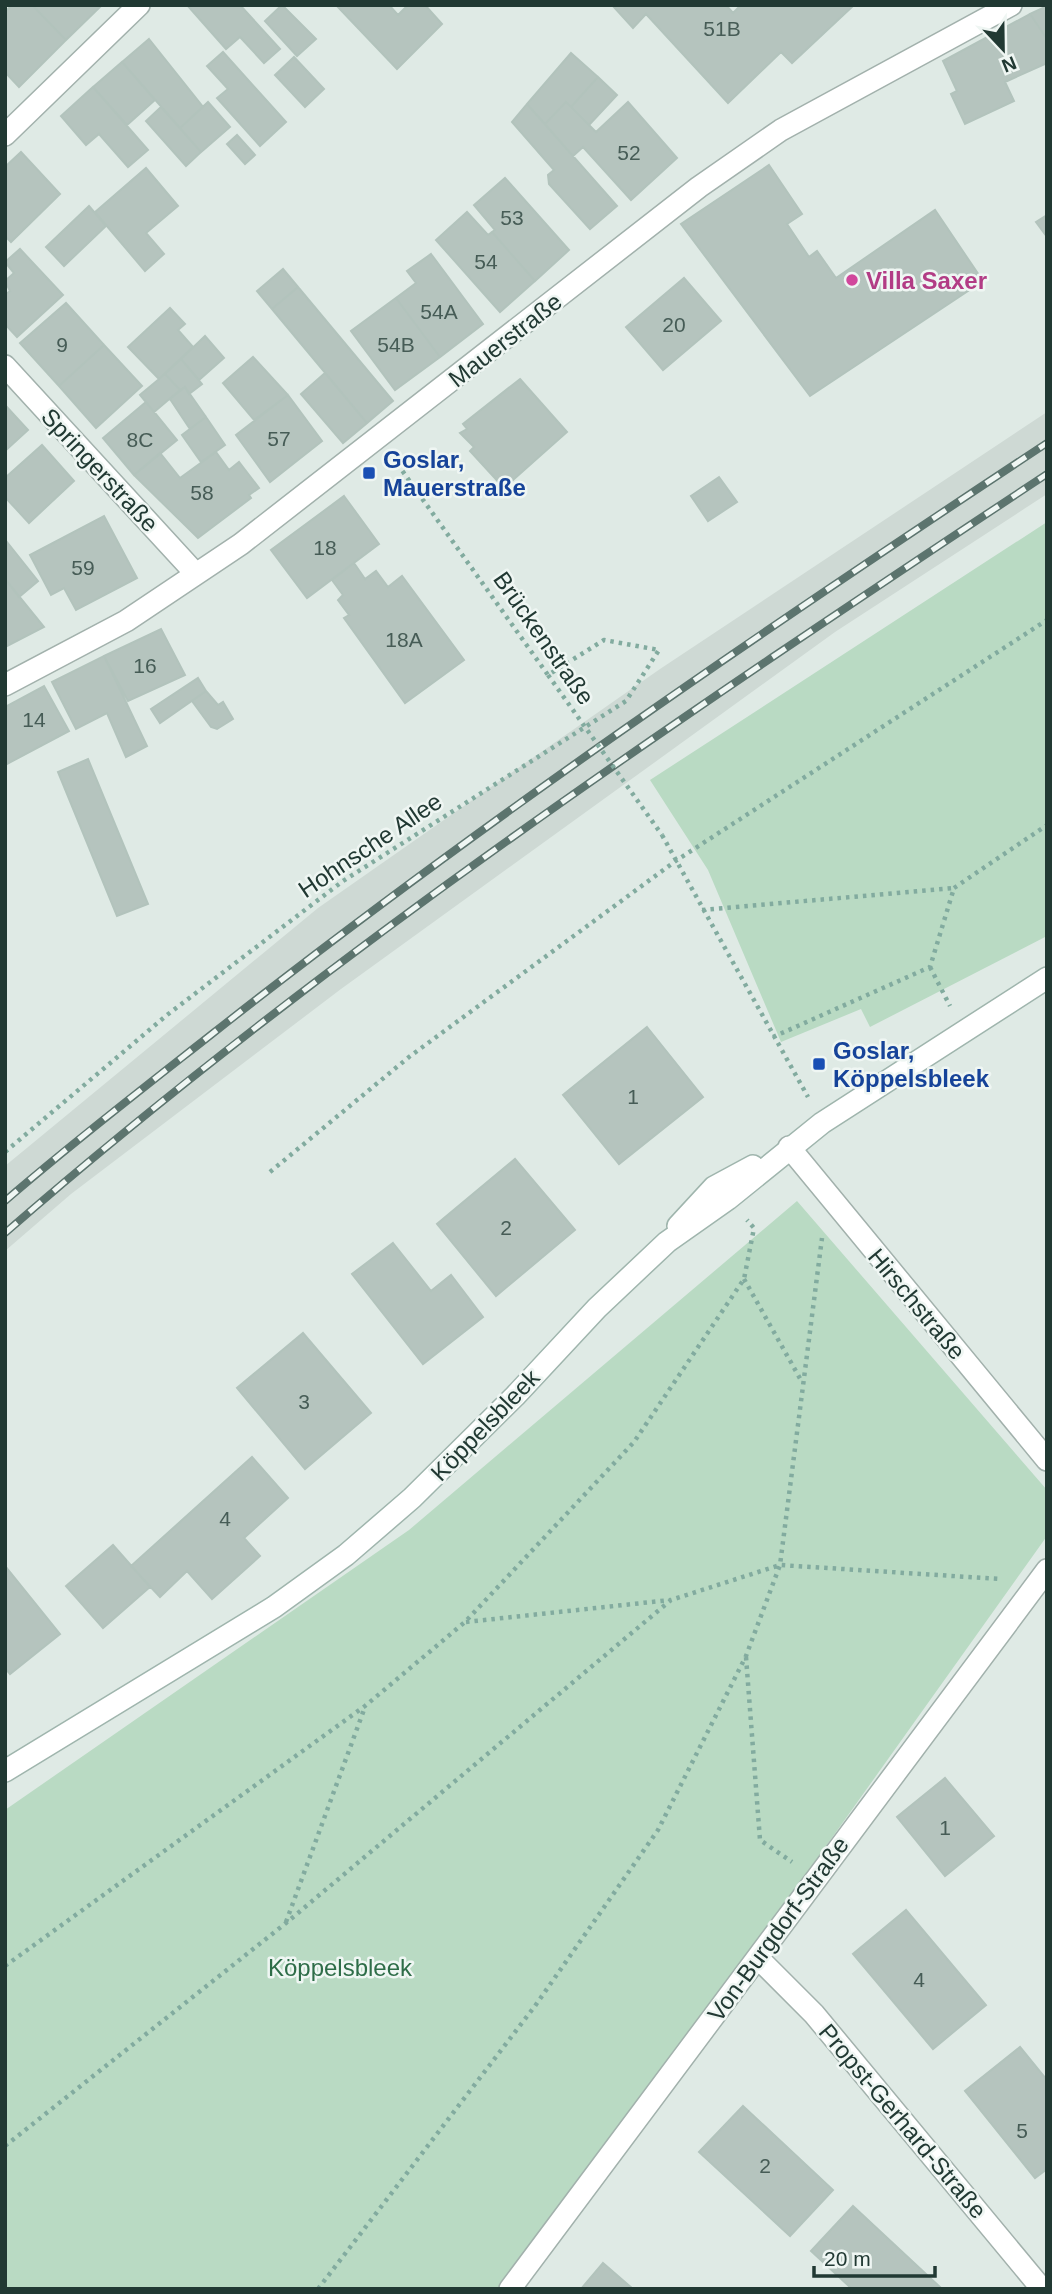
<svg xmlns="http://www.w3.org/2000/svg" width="1052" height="2294" viewBox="0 0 1052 2294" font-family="Arial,sans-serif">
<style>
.built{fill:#ced9d4}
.green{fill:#b9dac3}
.building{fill:#b5c4be;stroke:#b2c3bc;stroke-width:2}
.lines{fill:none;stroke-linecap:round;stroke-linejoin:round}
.street-casing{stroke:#a2b1ac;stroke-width:24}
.secondary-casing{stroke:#9fb5ad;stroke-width:24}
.path{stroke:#82ab9f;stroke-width:4.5;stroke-dasharray:3.5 5;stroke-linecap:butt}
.street{stroke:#fff;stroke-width:21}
.secondary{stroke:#fff;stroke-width:21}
.rail-casing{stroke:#5c746e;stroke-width:8}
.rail{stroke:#eff6f3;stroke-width:5;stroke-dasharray:16;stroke-linecap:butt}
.path-bridge{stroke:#82ab9f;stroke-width:4.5;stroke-dasharray:3.5 5;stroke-linecap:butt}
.hotel-dot{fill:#d1479c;stroke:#eff6f3;stroke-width:2.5}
.transit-dot{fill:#1a4fb4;stroke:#eff6f3;stroke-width:2.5}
.labels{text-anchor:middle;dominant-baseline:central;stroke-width:5;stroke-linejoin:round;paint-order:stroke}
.number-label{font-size:21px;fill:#465c56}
.hotel-label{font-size:24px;font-weight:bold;fill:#b23c85;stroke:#eff6f3;text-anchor:start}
.street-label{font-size:24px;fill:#213933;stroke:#eff6f3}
.transit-label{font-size:24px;font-weight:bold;fill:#164399;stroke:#eff6f3;text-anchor:start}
.park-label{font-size:24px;fill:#2e6d48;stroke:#eff6f3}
</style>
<rect width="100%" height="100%" fill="#dfeae5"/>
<path class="built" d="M1047 412V494L835 632 341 989 71 1194 5 1251V1166L318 908 660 669Z"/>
<path class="green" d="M1047 522V936L870 1027 861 1009 781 1042 708 870 650 780Z
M797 1201 1047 1490V1536L779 1912 502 2289H5V1810L409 1530Z"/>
<path class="building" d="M12 5H32L66 40 19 87 5 72V12Z
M32 5H102L66 40Z
M187 5H240L280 49 264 63 240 37 226 49Z
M282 5 316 39 297 56 265 21Z
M336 5H389L398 15 408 5H425L442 24 397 69Z
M612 5H726L733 13 741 5H854L792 63 781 52 728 103 646 14 633 28Z
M1047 6V39L1030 14Z
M1030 14 1047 39V63L1005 82 1014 101 965 124 951 94 957 91 943 61Z
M149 39 203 107 180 128 122 62Z
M223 52 286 122 260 146 217 98 228 89 207 66Z
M571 53 598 77 571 107 566 102 545 124 527 104Z
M294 57 324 89 305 107 275 75Z
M122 62 155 100 127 125 93 87Z
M598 77 617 95 589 125 571 107Z
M93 87 148 150 128 167 99 134 86 145 61 116Z
M208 102 230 127 201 152 180 128Z
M566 102 596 132 628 102 677 158 631 200 583 147 573 156 545 124Z
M527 104 617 206 590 229 549 184 548 175 554 170 512 122Z
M161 107 201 152 186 166 146 121Z
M237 135 255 155 245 164 227 144Z
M21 152 60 194 11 242 5 236V167Z
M769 165 802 214 787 224 809 257 817 251 836 278 935 210 983 281 810 396 681 224Z
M146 168 178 206 146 233 164 254 145 271 95 212Z
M505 178 569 250 535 281 492 232 495 230 474 205Z
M89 206 106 226 64 266 46 247Z
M467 212 488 235 492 232 535 281 500 312 436 240Z
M1047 215V237L1036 222Z
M20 249 63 295 17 337 5 324V295L10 291 5 281 14 273 5 262Z
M431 254 483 324 440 357 396 298 416 283 407 271Z
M283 269 298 287 272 309 257 291Z
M684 278 721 321 663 370 626 327Z
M298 287 393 401 367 423 272 309Z
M396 298 440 357 395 390 351 331Z
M66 303 104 345 59 386 20 343Z
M170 308 185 324 178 330 193 347 159 379 128 347Z
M205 336 224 358 199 380 181 359Z
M104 345 142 386 96 428 59 386Z
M253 357 288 395 254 420 223 383Z
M181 359 202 384 189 394 185 387 180 390 165 374Z
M325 373 367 423 343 443 301 394Z
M165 374 180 390 154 412 140 395Z
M520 379 567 432 504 488 470 451 474 447 460 433 467 429 463 424Z
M185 387 206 417 190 429 170 399Z
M288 395 322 441 270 482 236 435Z
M146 402 177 440 134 475 103 438Z
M5 405 28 430 5 451Z
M206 417 225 445 201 462 182 435Z
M42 445 74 481 29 523 5 497V478Z
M216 452 229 470 239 462 259 488 249 495 251 498 198 538 134 475 160 453 180 478Z
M719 477 737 502 708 521 691 496Z
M344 496 379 544 307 598 271 550Z
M104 516 137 578 76 610 64 588 51 595 30 555Z
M7 542 38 581 19 597 5 579Z
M354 563 365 579 376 571 388 587 402 576 464 660 405 703 344 618 349 615 338 600 343 595 332 580Z
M5 579 44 627 5 647Z
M161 629 185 675 128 701 104 656Z
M104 656 147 746 126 757 107 713 76 729 52 682Z
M198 678 206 691 160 723 151 709Z
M44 686 69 731 5 765V707Z
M206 691 218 705 223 702 233 719 217 729 211 727 192 701Z
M88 759 148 904 117 916 58 772Z
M647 1027 703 1097 619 1164 563 1095Z
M515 1159 575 1230 496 1296 437 1224Z
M393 1243 431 1291 451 1275 483 1317 423 1364 352 1274Z
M303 1333 371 1413 305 1469 237 1388Z
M252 1457 288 1498 244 1538 260 1556 212 1599 187 1571 160 1597 131 1566Z
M113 1545 150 1587 103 1628 66 1586Z
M5 1566 60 1634 10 1674 5 1668Z
M945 1778 994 1836 945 1876 897 1817Z
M906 1910 986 2005 933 2049 853 1954Z
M1020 2047 1047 2080V2169L1035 2178 965 2091Z
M743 2106 833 2190 790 2236 699 2152Z
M853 2206 941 2288 852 2289 811 2251Z
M603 2263 633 2289H581Z"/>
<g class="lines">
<defs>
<path id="street" d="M5 135 139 5
M5 366 196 574
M5 685 126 621 241 544 699 187 781 130 1011 5
M789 1147 1047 1460
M758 1958 814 2014 1042 2289
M510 2289 1047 1570"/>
<path id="secondary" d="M678 1226 714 1187 753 1166
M5 1771 274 1607 346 1555 412 1498 515 1396 597 1308 667 1242 728 1199 822 1123 1047 978"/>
</defs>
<use href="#street" class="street-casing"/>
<use href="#secondary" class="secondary-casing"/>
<path class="path" d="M662 835 808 1097
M954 888 1047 825
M702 910 954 888
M930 967 950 1006
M773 1037 930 967 954 888
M5 1152 167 1015 343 881 626 701 659 650 604 640 548 675 396 462
M270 1172 409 1057 677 860 1047 620
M744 1279 802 1382
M466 1622 670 1600
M746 1657 760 1840 792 1862
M286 1922 365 1707
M5 1966 365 1706 465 1622 634 1442 744 1279 754 1228 747 1220
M5 2146 286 1923 671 1600 780 1565 1000 1579
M318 2289 535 2006 658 1830 746 1656 780 1565 822 1238"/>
<use href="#street" class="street"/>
<use href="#secondary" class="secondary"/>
<defs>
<path id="rail" d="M5 1201C72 1143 142 1089 212 1034 480 823 762 631 1047 443
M5 1233C329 951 689 711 1047 474"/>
</defs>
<use href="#rail" class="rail-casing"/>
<use href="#rail" class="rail"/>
<path class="path-bridge" d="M548 675 662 835"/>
</g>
<circle class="hotel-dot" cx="852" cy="280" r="7"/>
<g class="transit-dot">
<rect x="362" y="466" width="14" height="14" rx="3.5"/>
<rect x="812" y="1057" width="14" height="14" rx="3.5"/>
</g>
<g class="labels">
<g class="number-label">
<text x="722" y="28">51B</text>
<text x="629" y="152">52</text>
<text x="512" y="217">53</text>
<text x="486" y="261">54</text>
<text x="439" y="311">54A</text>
<text x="674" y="324">20</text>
<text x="62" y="344">9</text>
<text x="396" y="344">54B</text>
<text x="279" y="438">57</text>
<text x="140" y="439">8C</text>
<text x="202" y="492">58</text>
<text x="325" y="547">18</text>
<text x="83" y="567">59</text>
<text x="404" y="639">18A</text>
<text x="145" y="665">16</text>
<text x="34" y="719">14</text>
<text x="633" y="1096">1</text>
<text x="506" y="1227">2</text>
<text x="304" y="1401">3</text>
<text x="225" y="1518">4</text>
<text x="945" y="1827">1</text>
<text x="919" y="1979">4</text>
<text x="1022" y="2130">5</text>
<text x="765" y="2165">2</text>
</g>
<g class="hotel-label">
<text x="866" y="280">Villa Saxer</text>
</g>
<g class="street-label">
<text transform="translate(505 340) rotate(-38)">Mauerstraße</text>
<text transform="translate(100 470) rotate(47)">Springerstraße</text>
<text transform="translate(544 638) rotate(55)">Brückenstraße</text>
<text transform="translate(370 845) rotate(-34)">Hohnsche Allee</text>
<text transform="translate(917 1304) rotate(50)">Hirschstraße</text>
<text transform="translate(485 1425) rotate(-46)">Köppelsbleek</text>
<text transform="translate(778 1929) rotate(-54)">Von-Burgdorf-Straße</text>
<text transform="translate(903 2121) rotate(50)">Propst-Gerhard-Straße</text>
</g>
<g class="transit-label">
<text x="383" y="459">Goslar,<tspan x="383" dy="28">Mauerstraße</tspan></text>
<text x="833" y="1050">Goslar,<tspan x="833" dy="28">Köppelsbleek</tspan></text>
</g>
<g class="park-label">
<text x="340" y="1967">Köppelsbleek</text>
</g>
</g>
<rect width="1052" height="2294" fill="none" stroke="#213933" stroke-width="14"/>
<g transform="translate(1003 49) rotate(158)" stroke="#eff6f3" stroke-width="5" paint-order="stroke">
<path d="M0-5L12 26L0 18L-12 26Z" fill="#213933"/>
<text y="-10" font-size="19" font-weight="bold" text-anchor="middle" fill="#213933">N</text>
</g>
<path d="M814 2266v10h121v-10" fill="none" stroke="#213933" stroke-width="3.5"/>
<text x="824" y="2266" font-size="21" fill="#213933" stroke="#eff6f3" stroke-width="5" paint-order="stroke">20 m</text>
</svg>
